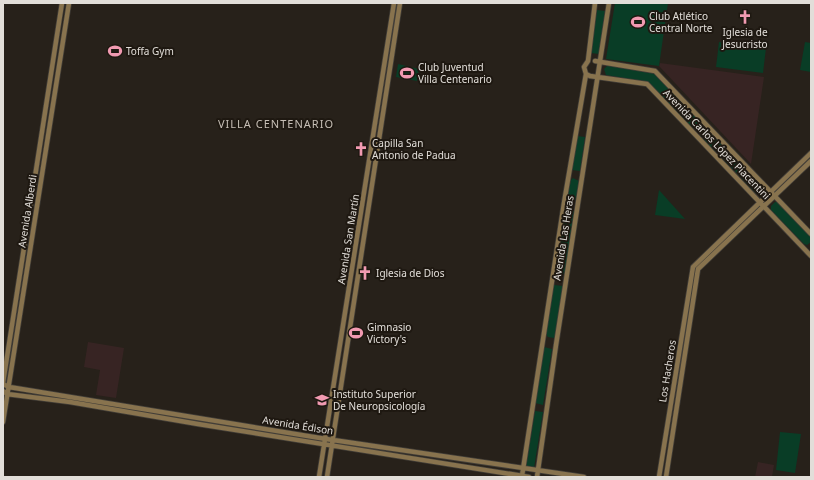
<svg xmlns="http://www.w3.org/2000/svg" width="814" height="480" viewBox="0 0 814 480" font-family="'Noto Sans',sans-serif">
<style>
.industrial{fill:#372423}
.green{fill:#093d26}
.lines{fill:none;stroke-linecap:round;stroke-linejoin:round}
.secondary-casing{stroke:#423e38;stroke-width:6}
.secondary{stroke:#88734e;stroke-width:4.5}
.labels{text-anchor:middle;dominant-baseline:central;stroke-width:4;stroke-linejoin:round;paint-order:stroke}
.poi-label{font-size:10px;fill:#e2ded9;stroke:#1e1811;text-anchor:start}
.street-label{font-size:10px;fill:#e2ded9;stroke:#1e1811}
.neighbourhood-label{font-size:11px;letter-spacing:1px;fill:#c6beb5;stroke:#1e1811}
</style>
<rect width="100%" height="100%" fill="#27211a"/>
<path class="industrial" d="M660 63 764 77 751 164 659 66Z
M88 342 124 348 116 398 96 395 100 370 84 367Z
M758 462 774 465 772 477H755Z"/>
<path class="green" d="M615 3H668L659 66 606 59Z
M597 10 605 11 599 54 591 53Z
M719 42 766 48 763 73 716 67Z
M805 42 811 43V72L800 70Z
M398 64 419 69 417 81 396 77Z
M608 65 656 74 700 120V125L693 128 648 82 606 75 604 69Z
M708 132C715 134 722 142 723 149L719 152 715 151 704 140V136Z
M577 136 585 137 580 171 572 170Z
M728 154H730L758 184 760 185 763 191 757 194 725 161 724 157Z
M573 178 579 181 576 200 574 201H569L567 198 571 180Z
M659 190 685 219 655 215Z
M775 202H778L811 237V242L807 245 804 244 771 210V206Z
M567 209H572L574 212 565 272 562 275 557 274 554 271 564 212Z
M554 285 563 286 556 335 554 338 548 337 546 334Z
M544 347 552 349 543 405 535 403Z
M535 411 543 412 534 468 526 467Z
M780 432 801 434 795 473 776 470Z"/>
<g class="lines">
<defs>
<path id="secondary" d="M595 3 588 61 584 67 586 74 590 76 647 84 811 256
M595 61 655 71 811 234
M3 383 62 3
M3 384 9 387 326 439 584 477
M3 391 7 394 70 402 198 424 529 477
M3 422 69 3
M522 476 564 203 586 74
M319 477 394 3
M327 477 400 3
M537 477 556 345 609 3
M659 477 693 267 811 153
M666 477 698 269 811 161"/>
</defs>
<use href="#secondary" class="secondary-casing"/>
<use href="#secondary" class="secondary"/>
</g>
<defs>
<symbol id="church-bare" viewBox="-9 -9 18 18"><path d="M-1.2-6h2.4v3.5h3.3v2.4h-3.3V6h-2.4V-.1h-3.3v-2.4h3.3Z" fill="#f19ab1" stroke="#1e1811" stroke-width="2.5" paint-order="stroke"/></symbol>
<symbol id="stadium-bare" viewBox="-9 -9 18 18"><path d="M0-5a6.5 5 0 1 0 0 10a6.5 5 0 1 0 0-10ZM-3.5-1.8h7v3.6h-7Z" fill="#f19ab1" stroke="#1e1811" stroke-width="2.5" paint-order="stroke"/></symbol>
<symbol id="university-bare" viewBox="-9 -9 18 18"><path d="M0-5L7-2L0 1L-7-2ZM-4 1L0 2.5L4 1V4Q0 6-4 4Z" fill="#f19ab1" stroke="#1e1811" stroke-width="2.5" paint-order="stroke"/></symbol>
</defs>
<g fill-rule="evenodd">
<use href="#church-bare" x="735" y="7" width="20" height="20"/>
<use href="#stadium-bare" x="628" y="12" width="20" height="20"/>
<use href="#stadium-bare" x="105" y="41" width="20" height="20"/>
<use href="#stadium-bare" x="397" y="63" width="20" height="20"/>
<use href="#church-bare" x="351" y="139" width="20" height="20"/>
<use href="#church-bare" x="355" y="263" width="20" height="20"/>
<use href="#stadium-bare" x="346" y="323" width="20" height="20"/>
<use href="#university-bare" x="312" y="390" width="20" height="20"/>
</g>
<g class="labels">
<g class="poi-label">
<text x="649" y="16">Club Atlético<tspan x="649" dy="12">Central Norte</tspan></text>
<text x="745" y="32" text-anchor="middle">Iglesia de<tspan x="745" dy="12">Jesucristo</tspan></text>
<text x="126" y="51">Toffa Gym</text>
<text x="418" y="67">Club Juventud<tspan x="418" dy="12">Villa Centenario</tspan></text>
<text x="372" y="143">Capilla San<tspan x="372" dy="12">Antonio de Padua</tspan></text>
<text x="376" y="273">Iglesia de Dios</text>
<text x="367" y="327">Gimnasio<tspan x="367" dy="12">Victory's</tspan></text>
<text x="333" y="394">Instituto Superior<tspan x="333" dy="12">De Neuropsicología</tspan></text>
</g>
<g class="street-label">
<text transform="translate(717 144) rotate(46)">Avenida Carlos López Piacentini</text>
<text transform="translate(27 211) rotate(-81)">Avenida Alberdi</text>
<text transform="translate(563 238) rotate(-81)">Avenida Las Heras</text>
<text transform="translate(348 239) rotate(-81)">Avenida San Martín</text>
<text transform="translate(667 371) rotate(-81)">Los Hacheros</text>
<text transform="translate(298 425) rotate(9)">Avenida Édison</text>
</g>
<g class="neighbourhood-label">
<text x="276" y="123">VILLA CENTENARIO</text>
</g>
</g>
<rect width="814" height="480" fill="none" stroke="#e2ded9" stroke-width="8"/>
</svg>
